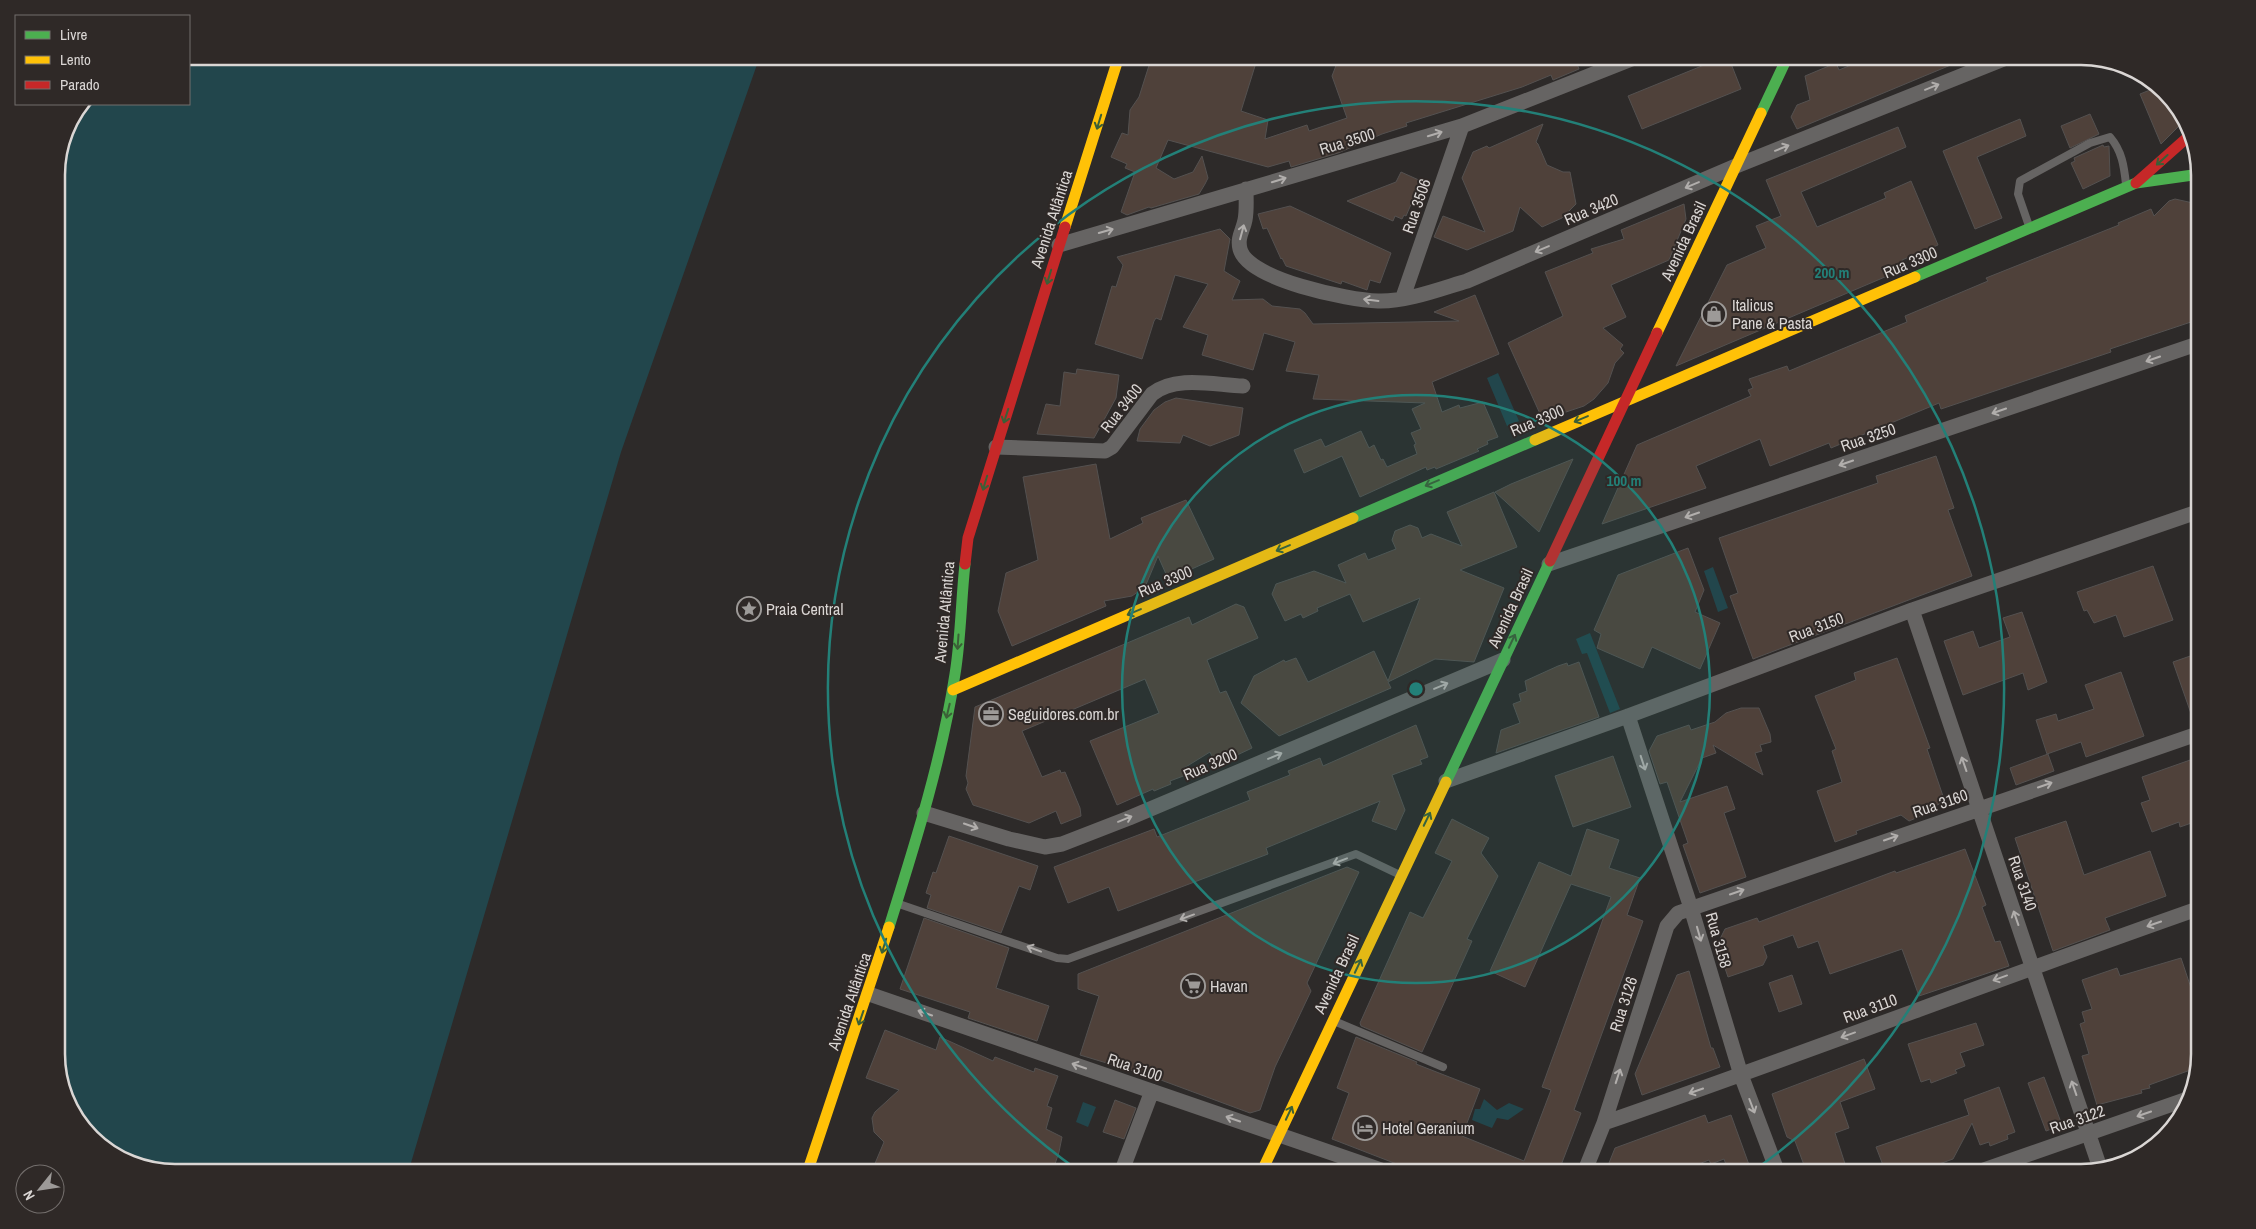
<svg xmlns="http://www.w3.org/2000/svg" width="2256" height="1229" viewBox="0 0 2256 1229" font-family="'Archivo Narrow',sans-serif">
<style>
.water{fill:#22464c}
.building{fill:#4f413a;stroke:#545150}
.lines{fill:none;stroke-linecap:round;stroke-linejoin:round}
.lane{stroke:#666463;stroke-width:8}
.street{stroke:#666463;stroke-width:15}
.fast{stroke:#4caf50;stroke-width:11}
.slow{stroke:#ffc107;stroke-width:11}
.jam{stroke:#c62828;stroke-width:11}
.oneway{stroke:#b1aeac}
.oneway2{stroke:#3b5f37}
.ring{fill:none;stroke:#238078;stroke-width:2.5}
.labels{text-anchor:middle;dominant-baseline:central;stroke-width:4;stroke-linejoin:round;paint-order:stroke}
.street-label{font-size:16px;fill:#dad6d4;stroke:#2f2927}
.poi-label{font-size:16px;fill:#dad6d4;stroke:#2f2927;text-anchor:start}
.rim{fill:none;stroke:#dad6d4;stroke-width:2.5}
.centre{fill:#238078;stroke:#2f2927;stroke-width:2.5}
.ring-label{font-size:15px;text-anchor:middle;font-weight:bold;fill:#238078;stroke:#2f2927;stroke-width:4;stroke-linejoin:round;paint-order:stroke}
</style>
<rect width="100%" height="100%" fill="#2d2a29"/>
<path class="water" d="M189 56H760L621 452 408 1173H175L122 1160 76 1120 57 1062 56 167 65 129 83 104H189Z
M1498 373 1519 421 1507 426 1487 378Z
M1713 567 1728 608 1718 612 1704 571Z
M1590 633 1620 709 1610 713 1587 653 1582 654 1576 639Z
M1484 1099 1497 1110 1509 1103 1524 1109 1508 1120 1497 1118 1492 1128 1472 1120 1475 1109H1480Z
M1083 1102 1096 1107 1088 1127 1076 1122Z"/>
<path class="building" d="M1152 56H1224L1255 66 1241 111 1268 120 1265 139 1307 125 1309 131 1347 118 1332 76 1337 63 1355 56H1574L1579 69 1553 80 1551 75 1522 87 1406 123 1407 126 1382 134 1338 153 1291 167 1289 161 1268 167 1168 140 1156 168 1174 179 1193 172 1202 156 1208 178 1205 184 1199 194 1151 208 1149 207 1127 215 1121 212 1135 172 1125 168 1127 164 1111 157 1122 133 1128 135 1130 110 1139 97Z
M1712 56H1728L1741 89 1642 129 1628 96 1714 61Z
M1873 56 1970 57 1797 129 1791 117 1797 105 1810 100 1805 76 1836 63 1839 70Z
M2155 88 2180 109 2184 121 2161 144 2140 94Z
M2090 114 2099 134 2070 148 2061 126Z
M2020 119 2026 136 1977 157 2002 218 1975 229 1943 151Z
M1543 124 1536 142 1538 144 1547 165 1563 172H1570L1576 204 1562 218 1542 227 1520 207 1513 231 1467 250 1434 237 1443 216 1485 232 1462 178 1473 152 1487 146 1489 148Z
M1898 127 1906 147 1801 192 1817 227 1886 198 1884 193 1911 181 1938 245 1902 260 1906 268 1676 366 1727 265 1766 248 1756 226 1781 216 1766 180Z
M2103 145 2104 147 2109 146 2110 176 2083 189 2071 163 2075 161 2074 158Z
M1401 172 1421 181 1406 216 1404 215 1402 219 1395 216 1393 221 1347 201 1396 182Z
M2175 199 2193 203 2200 209V319L2110 349 2111 352 1941 409 1939 403 1831 448 1829 443 1770 466 1760 439 1696 466 1706 488 1602 524 1637 445 1751 396 1748 390 1753 388 1749 379 1787 366 1789 371 1907 322 1905 316 1988 281 1986 278 2119 225 2118 223 2151 209 2154 216 2169 201Z
M1684 204 1686 219 1669 260 1611 285 1626 317 1603 328 1623 345 1620 349 1624 353 1615 363 1608 383 1594 399 1584 406 1548 418 1546 414 1541 416 1508 343 1563 316 1545 272 1593 253 1591 249 1624 239 1621 230Z
M1290 206 1391 253 1380 283 1370 280 1367 290 1342 281 1341 284 1286 266 1282 258 1281 259 1267 228 1263 229 1258 214Z
M1220 229 1230 239 1224 271 1240 281 1232 300 1263 299 1272 306 1300 309 1305 313 1313 324 1459 321 1434 312 1475 295 1499 354 1432 382 1442 412 1459 405 1460 408 1483 402 1498 437 1487 441 1488 444 1477 449 1479 451 1436 469 1435 467 1427 470 1426 467 1360 497 1342 456 1304 473 1294 450 1321 439 1325 447 1361 431 1369 448 1374 445 1381 460 1383 459 1387 467 1417 454 1414 445 1416 444 1411 433 1421 429 1412 409 1425 403 1313 399 1319 375 1286 371 1295 342 1264 333 1253 370 1202 355 1208 335 1183 327 1208 284 1175 275 1161 320 1156 318 1154 321 1142 359 1095 344 1112 286 1116 287 1123 265 1117 257Z
M1077 369 1119 375 1116 398 1094 438 1037 434 1046 404 1060 406 1064 372 1076 374Z
M1176 398 1243 408 1239 435 1210 446 1183 435 1180 443 1137 441 1140 429 1154 410 1165 402Z
M1936 456 1954 508 1948 510 1972 576 1753 659 1730 596 1738 593 1719 538 1878 483 1876 476Z
M1573 459 1539 532 1495 492 1511 484Z
M1096 464 1110 539 1143 523 1141 518 1186 500 1214 559 1185 572 1186 575 1170 583 1158 556 1145 587 1132 596 1104 601 1106 606 1012 646 998 611 1006 573 1038 560 1023 477Z
M1494 492 1517 547 1460 570 1504 588 1474 662 1435 659 1388 682 1391 688 1279 736 1241 703 1254 676 1284 660 1285 662 1296 658 1308 682 1374 651 1388 681 1420 598 1363 622 1350 594 1317 608 1318 611 1303 618 1301 614 1285 621 1272 594 1276 584 1314 571 1346 583 1338 565 1365 553 1368 560 1396 549 1392 540 1395 531 1410 525 1418 528 1422 538 1431 534 1462 546 1447 512Z
M1688 548 1704 590 1695 612 1720 623 1700 669 1652 647 1643 668 1597 648 1601 634 1594 630 1618 575Z
M2153 566 2173 620 2124 637 2116 615 2094 623 2087 610 2084 611 2077 592Z
M1236 604 1244 607 1258 638 1207 660 1220 693 1226 691 1252 748 1216 765 1210 752 1184 768 1186 775 1170 781 1171 784 1154 791 1153 789 1117 805 1090 741 1159 713 1145 679 1022 731 1042 777 1060 770 1061 773 1065 772 1080 808 1081 816 1061 824 1056 811 1029 823 973 805 966 789 968 783 966 776 975 707 1189 617 1192 625Z
M2022 612 2047 682 2028 690 2023 673 1963 695 1944 641 1973 631 1979 648 2010 637 2003 618Z
M2196 654 2200 663V724L2195 725 2173 662Z
M1897 658 1930 748 1927 749 1945 802 1929 808 1930 812 1909 821 1901 815 1856 831 1857 834 1835 842 1817 791 1842 782 1832 751 1836 749 1815 696 1856 680 1854 673Z
M1579 662 1599 717 1496 753 1501 730 1520 723 1513 704 1521 701 1519 694 1527 691 1525 681 1558 666 1567 663 1568 666Z
M2121 672 2144 736 2086 757 2081 742 2047 754 2036 720 2056 714 2058 721 2094 709 2085 685Z
M1741 708H1759L1770 734 1771 742 1760 745 1762 751 1755 753 1763 775 1713 745 1716 753 1702 758 1680 802 1727 786 1735 809 1724 813 1746 877 1700 893 1683 845 1688 843 1667 782 1660 784 1649 751 1657 736 1689 725 1691 730 1715 722 1726 713Z
M1416 725 1428 757 1420 760 1422 764 1392 775 1405 810 1396 830 1372 821 1380 801 1266 848 1268 854 1118 911 1109 887 1068 903 1054 867 1154 829 1157 837 1250 800 1247 792 1290 775 1288 771 1320 758 1323 766Z
M2048 754 2054 771 2016 785 2010 768Z
M1613 756 1631 807 1573 827 1555 776Z
M2193 759 2200 776V820L2180 827 2179 822 2152 832 2141 803 2150 800 2142 777Z
M1452 819 1489 838 1481 853 1498 876 1467 939 1472 941 1422 1052 1361 1026 1360 1023 1410 912 1423 918 1452 861 1435 853Z
M2066 821 2084 875 2150 851 2166 896 2105 918 2110 930 2053 951 2015 838Z
M1587 829 1619 840 1609 868 1640 878 1627 915 1643 921 1574 1110 1581 1113 1558 1173H1420L1332 1139 1349 1093 1337 1088 1356 1037 1417 1062 1416 1064 1480 1089 1462 1136 1524 1161 1551 1090 1542 1087 1611 897 1571 884 1525 987 1490 971 1539 862 1571 876Z
M949 836 1038 866 1030 890 1019 886 1001 933 927 908 931 895 926 893 933 872 936 873Z
M1965 849 1986 905 1982 907 1995 942 2000 941 2009 966 1919 996 1902 949 1830 974 1818 941 1798 948 1793 935 1763 946 1767 957 1763 965 1728 977 1717 945 1725 929 1757 918 1759 922 1895 871 1896 873Z
M1347 867 1359 872 1307 983 1311 991 1275 1067 1260 1110 1250 1113 1150 1076 1080 1055 1099 996 1078 989V974Z
M924 918 1009 948 996 988 1049 1006 1037 1041 968 1018 970 1012 900 989Z
M2181 958 2200 1015V1054L2196 1068 2149 1085 2150 1088 2141 1090 2142 1093 2097 1105 2082 1056 2089 1054 2080 1024 2085 1022 2082 1012 2092 1009 2082 980 2117 968 2120 976Z
M1689 971 1711 1048H1713L1720 1067 1642 1095 1635 1074 1677 975Z
M1792 975 1802 1004 1779 1012 1769 983Z
M1976 1023 1984 1045 1960 1053 1965 1066 1955 1070 1957 1073 1931 1083 1930 1079 1921 1082 1908 1044Z
M885 1030 936 1050 940 1037 993 1061 995 1057 1034 1072 1035 1068 1058 1076 1047 1106 1052 1108 1046 1129 1062 1137 1059 1152 1052 1173H871L884 1142 874 1132 872 1118 875 1112 899 1090 866 1078Z
M1864 1059 1875 1089 1840 1102 1849 1128 1835 1133 1848 1173H1807L1795 1141 1787 1137 1772 1094Z
M2044 1077 2062 1125 2046 1131 2028 1083Z
M1999 1087 2015 1132 2007 1135 2008 1139 1990 1146 1989 1142 1980 1145 1972 1123 1953 1159 1914 1173H1886L1876 1147 1969 1115 1964 1100Z
M1115 1100 1136 1108 1124 1139 1103 1132Z
M1705 1115 1708 1123 1731 1115 1752 1173H1729L1724 1159 1711 1164 1709 1160 1675 1173H1605L1615 1148Z"/>
<g class="lines">
<path class="lane" d="M2029 226 2018 194 2020 181 2090 143 2110 137C2122 151 2124 166 2126 184
M899 904 1057 958 1068 959 1356 854 1398 874
M1334 1021 1443 1067"/>
<path class="street" d="M1246 189C1246 199 1247 210 1245 220 1243 231 1237 237 1240 249 1248 280 1349 300 1378 301 1406 302 1440 289 1467 281L1736 166 2011 56
M1059 245 1462 126 1639 56
M1403 297 1462 126
M996 447 1105 451 1112 447 1152 394C1176 375 1214 385 1243 386
M1549 564 2200 343
M1912 610 2100 1168
M1628 716 1691 908 1741 1075 1778 1173
M1446 781 1628 716 1912 610 2200 511
M924 813 1009 839 1045 847 1062 844 1129 818 1503 660
M869 994 1390 1173
M1604 1123C1803 1054 2000 978 2200 908
M1121 1173 1152 1091
M1584 1173 1604 1123 1667 926 1678 913 2200 733
M1975 1173 2190 1098"/>
<path class="fast" d="M1761 113 1788 56
M1915 277 2136 183 2200 174
M1353 518 1535 440
M1446 782 1550 561
M889 927C915 844 942 759 955 674 961 637 961 600 965 564"/>
<path class="slow" d="M1065 227 1119 56
M1657 333 1761 113
M1535 440 1915 277
M953 690 1353 518
M807 1173 889 927
M1261 1173 1446 782"/>
<path class="jam" d="M2136 183 2189 136
M1550 561 1657 333
M965 564 968 538 1065 227"/>
</g>
<defs><path id="oneway-shaft" d="M-6 0H5M1.5-3L5.5 0L1.5 3" fill="none" stroke-width="1.6" stroke-linecap="round" stroke-linejoin="round" transform="scale(1.25)"/></defs>
<g class="oneway">
<use href="#oneway-shaft" transform="translate(1932 87) rotate(-22)"/>
<use href="#oneway-shaft" transform="translate(1435 134) rotate(-17)"/>
<use href="#oneway-shaft" transform="translate(1782 148) rotate(-22)"/>
<use href="#oneway-shaft" transform="translate(1279 180) rotate(-17)"/>
<use href="#oneway-shaft" transform="translate(1692 185) rotate(157)"/>
<use href="#oneway-shaft" transform="translate(1106 231) rotate(-16)"/>
<use href="#oneway-shaft" transform="translate(1242 232) rotate(-75)"/>
<use href="#oneway-shaft" transform="translate(1542 249) rotate(157)"/>
<use href="#oneway-shaft" transform="translate(1371 300) rotate(-173)"/>
<use href="#oneway-shaft" transform="translate(2153 359) rotate(161)"/>
<use href="#oneway-shaft" transform="translate(1999 411) rotate(161)"/>
<use href="#oneway-shaft" transform="translate(1846 463) rotate(161)"/>
<use href="#oneway-shaft" transform="translate(1692 515) rotate(161)"/>
<use href="#oneway-shaft" transform="translate(1441 686) rotate(-23)"/>
<use href="#oneway-shaft" transform="translate(1275 756) rotate(-23)"/>
<use href="#oneway-shaft" transform="translate(1643 763) rotate(72)"/>
<use href="#oneway-shaft" transform="translate(1964 764) rotate(-109)"/>
<use href="#oneway-shaft" transform="translate(2045 785) rotate(-19)"/>
<use href="#oneway-shaft" transform="translate(1125 819) rotate(-22)"/>
<use href="#oneway-shaft" transform="translate(971 826) rotate(19)"/>
<use href="#oneway-shaft" transform="translate(1891 838) rotate(-19)"/>
<use href="#oneway-shaft" transform="translate(1340 861) rotate(159)"/>
<use href="#oneway-shaft" transform="translate(1737 892) rotate(-19)"/>
<use href="#oneway-shaft" transform="translate(1187 917) rotate(160)"/>
<use href="#oneway-shaft" transform="translate(2016 918) rotate(-109)"/>
<use href="#oneway-shaft" transform="translate(2154 924) rotate(161)"/>
<use href="#oneway-shaft" transform="translate(1699 934) rotate(74)"/>
<use href="#oneway-shaft" transform="translate(1034 949) rotate(-159)"/>
<use href="#oneway-shaft" transform="translate(2000 978) rotate(160)"/>
<use href="#oneway-shaft" transform="translate(925 1013) rotate(-161)"/>
<use href="#oneway-shaft" transform="translate(1848 1035) rotate(160)"/>
<use href="#oneway-shaft" transform="translate(1079 1066) rotate(-161)"/>
<use href="#oneway-shaft" transform="translate(1618 1076) rotate(-72)"/>
<use href="#oneway-shaft" transform="translate(2074 1088) rotate(-109)"/>
<use href="#oneway-shaft" transform="translate(1696 1091) rotate(161)"/>
<use href="#oneway-shaft" transform="translate(1752 1106) rotate(69)"/>
<use href="#oneway-shaft" transform="translate(2144 1114) rotate(161)"/>
<use href="#oneway-shaft" transform="translate(1233 1119) rotate(-161)"/>
</g>
<g class="oneway2">
<use href="#oneway-shaft" transform="translate(1099 122) rotate(107)"/>
<use href="#oneway-shaft" transform="translate(2162 160) rotate(138)"/>
<use href="#oneway-shaft" transform="translate(1049 277) rotate(107)"/>
<use href="#oneway-shaft" transform="translate(1006 416) rotate(108)"/>
<use href="#oneway-shaft" transform="translate(1581 419) rotate(157)"/>
<use href="#oneway-shaft" transform="translate(985 483) rotate(107)"/>
<use href="#oneway-shaft" transform="translate(1432 483) rotate(157)"/>
<use href="#oneway-shaft" transform="translate(1283 548) rotate(157)"/>
<use href="#oneway-shaft" transform="translate(1134 612) rotate(157)"/>
<use href="#oneway-shaft" transform="translate(1512 641) rotate(-65)"/>
<use href="#oneway-shaft" transform="translate(958 642) rotate(94)"/>
<use href="#oneway-shaft" transform="translate(948 711) rotate(103)"/>
<use href="#oneway-shaft" transform="translate(1427 819) rotate(-64)"/>
<use href="#oneway-shaft" transform="translate(884 946) rotate(107)"/>
<use href="#oneway-shaft" transform="translate(1358 966) rotate(-65)"/>
<use href="#oneway-shaft" transform="translate(861 1018) rotate(109)"/>
<use href="#oneway-shaft" transform="translate(1289 1113) rotate(-65)"/>
</g>
<circle cx="1416" cy="689" r="294" fill="#238078" fill-opacity=".12"/>
<g class="ring">
<circle cx="1416" cy="689" r="294"/>
<path d="M1079 1171A588 588 0 1 1 1753 1171"/>
</g>
<defs>
<symbol id="shop-ring" viewBox="-11 -11 22 22"><circle r="9.5" fill="#2f2927" stroke="#9d9a98" stroke-width="1.5"/><path d="M-5-2.5h2.3a2.7 3.5 0 0 1 5.4 0H5L5.5 6h-11ZM-1.5-2.5h3a1.5 2.3 0 0 0-3 0Z" fill="#9d9a98"/></symbol>
<symbol id="sight-ring" viewBox="-11 -11 22 22"><circle r="9.5" fill="#2f2927" stroke="#9d9a98" stroke-width="1.5"/><path d="M0-6L1.8-2.2L6-1.7L2.9 1.2L3.7 5.4L0 3.3L-3.7 5.4L-2.9 1.2L-6-1.7L-1.8-2.2Z" fill="#9d9a98"/></symbol>
<symbol id="office-ring" viewBox="-11 -11 22 22"><circle r="9.5" fill="#2f2927" stroke="#9d9a98" stroke-width="1.5"/><path d="M-6-3h4V-5.5h4V-3h4V5H-6ZM-1-4.5V-3h2v-1.5ZM-6 0V1H6V0Z" fill="#9d9a98"/></symbol>
<symbol id="supermarket-ring" viewBox="-11 -11 22 22"><circle r="9.5" fill="#2f2927" stroke="#9d9a98" stroke-width="1.5"/><path d="M-6-5.5h2.5l.6 2H6L4.5 2H-2.5L-4.4-4H-6ZM-1.5 3.2a1.3 1.3 0 1 0 .1 0ZM3 3.2a1.3 1.3 0 1 0 .1 0Z" fill="#9d9a98"/></symbol>
<symbol id="hotel-ring" viewBox="-11 -11 22 22"><circle r="9.5" fill="#2f2927" stroke="#9d9a98" stroke-width="1.5"/><path d="M-6-4.5h1.5V1H6V5H4.5V3h-9V5H-6ZM-4 0a1.8 1.8 0 1 1 3.6 0ZM.5 0V-2.5h3Q6-2.5 6 0Z" fill="#9d9a98"/></symbol>
</defs>
<g fill-rule="evenodd">
<use href="#shop-ring" x="1700" y="300" width="28" height="28"/>
<use href="#sight-ring" x="735" y="595" width="28" height="28"/>
<use href="#office-ring" x="977" y="700" width="28" height="28"/>
<use href="#supermarket-ring" x="1179" y="972" width="28" height="28"/>
<use href="#hotel-ring" x="1351" y="1114" width="28" height="28"/>
</g>
<g class="labels">
<g class="street-label">
<text transform="translate(1347 141) rotate(-17)">Rua 3500</text>
<text transform="translate(1416 206) rotate(-71)">Rua 3506</text>
<text transform="translate(1591 209) rotate(-23)">Rua 3420</text>
<text transform="translate(1051 219) rotate(-72)">Avenida Atlântica</text>
<text transform="translate(1683 241) rotate(-65)">Avenida Brasil</text>
<text transform="translate(1910 262) rotate(-23)">Rua 3300</text>
<text transform="translate(1121 408) rotate(-52)">Rua 3400</text>
<text transform="translate(1537 420) rotate(-23)">Rua 3300</text>
<text transform="translate(1868 437) rotate(-19)">Rua 3250</text>
<text transform="translate(1165 581) rotate(-23)">Rua 3300</text>
<text transform="translate(1510 608) rotate(-65)">Avenida Brasil</text>
<text transform="translate(944 612) rotate(-85)">Avenida Atlântica</text>
<text transform="translate(1816 627) rotate(-21)">Rua 3150</text>
<text transform="translate(1210 764) rotate(-23)">Rua 3200</text>
<text transform="translate(1940 803) rotate(-19)">Rua 3160</text>
<text transform="translate(2023 883) rotate(71)">Rua 3140</text>
<text transform="translate(1719 940) rotate(74)">Rua 3158</text>
<text transform="translate(1336 974) rotate(-65)">Avenida Brasil</text>
<text transform="translate(849 1001) rotate(-71)">Avenida Atlântica</text>
<text transform="translate(1623 1004) rotate(-72)">Rua 3126</text>
<text transform="translate(1870 1008) rotate(-20)">Rua 3110</text>
<text transform="translate(1135 1067) rotate(19)">Rua 3100</text>
<text transform="translate(2077 1119) rotate(-19)">Rua 3122</text>
</g>
<g class="poi-label">
<text x="1732" y="305">Italicus<tspan x="1732" dy="18">Pane &amp; Pasta</tspan></text>
<text x="766" y="609">Praia Central</text>
<text x="1008" y="714">Seguidores.com.br</text>
<text x="1210" y="986">Havan</text>
<text x="1382" y="1128">Hotel Geranium</text>
</g>
</g>
<path d="M0 0H2256V1229H0ZM175 65H2081A110 110 0 0 1 2191 175V1054A110 110 0 0 1 2081 1164H175A110 110 0 0 1 65 1054V175A110 110 0 0 1 175 65Z" fill="#2f2927" fill-rule="evenodd"/>
<path class="rim" d="M175 65H2081A110 110 0 0 1 2191 175V1054A110 110 0 0 1 2081 1164H175A110 110 0 0 1 65 1054V175A110 110 0 0 1 175 65Z"/>
<circle cx="1416" cy="689" r="8" class="centre"/>
<g class="ring-label">
<text x="1832" y="278">200 m</text>
<text x="1624" y="486">100 m</text>
</g>
<rect x="15" y="15" width="175" height="90" fill="#2f2927" stroke="#736e6c"/>
<rect x="25" y="31" width="25" height="8" fill="#4caf50" stroke="#736e6c"/>
<text x="60" y="40" font-size="15" fill="#dad6d4">Livre</text>
<rect x="25" y="56" width="25" height="8" fill="#ffc107" stroke="#736e6c"/>
<text x="60" y="65" font-size="15" fill="#dad6d4">Lento</text>
<rect x="25" y="81" width="25" height="8" fill="#c62828" stroke="#736e6c"/>
<text x="60" y="90" font-size="15" fill="#dad6d4">Parado</text>
<g transform="translate(40 1189) rotate(240)"><circle r="24" fill="#2f2927" stroke="#736e6c"/>
<path d="M0-4L9 19L0 12L-9 19Z" fill="#9d9a98"/>
<text y="-8" font-size="14" font-weight="bold" text-anchor="middle" fill="#dad6d4">N</text>
</g>
</svg>
